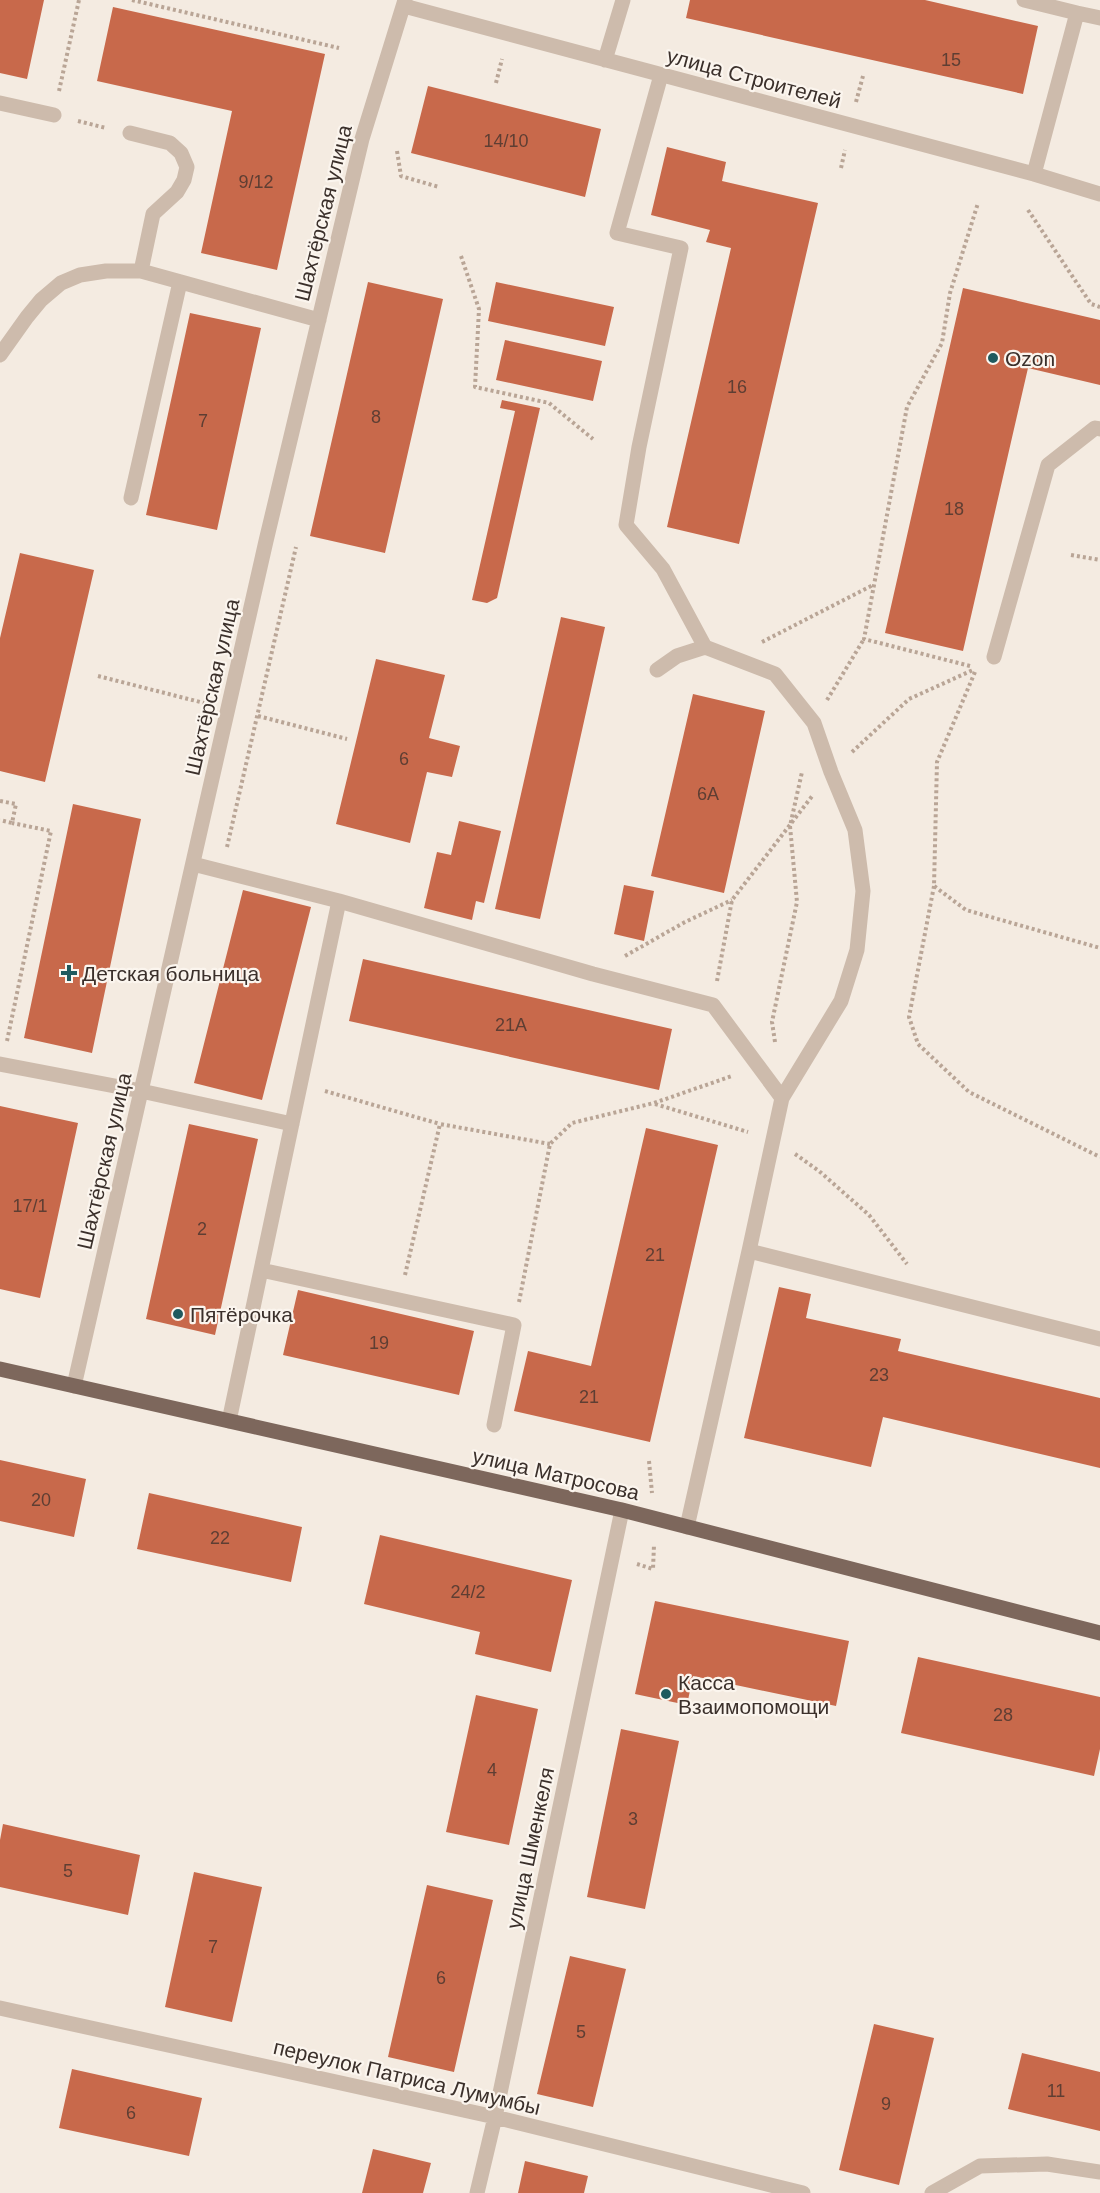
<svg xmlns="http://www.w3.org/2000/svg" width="1100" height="2193" viewBox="0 0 1100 2193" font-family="Helvetica,sans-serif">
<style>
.building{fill:#c8694b}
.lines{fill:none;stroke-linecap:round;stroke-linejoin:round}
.path{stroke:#b9a596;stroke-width:4;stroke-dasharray:3 3;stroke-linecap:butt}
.minor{stroke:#cdbbac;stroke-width:15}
.major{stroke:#7d675c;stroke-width:15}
.poi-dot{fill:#1f5a5e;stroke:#fbf5ee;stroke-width:2}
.labels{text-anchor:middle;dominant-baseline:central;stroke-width:4.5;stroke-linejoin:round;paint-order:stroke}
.number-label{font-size:18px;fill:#5e3e33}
.street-label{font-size:21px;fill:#3b302b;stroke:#fbf5ee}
.poi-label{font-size:21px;fill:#3b302b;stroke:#fbf5ee;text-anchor:start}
</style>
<rect width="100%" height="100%" fill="#f4ebe1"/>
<path class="building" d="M0 0H44L27 79 0 73Z
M690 0H925L1038 26 1023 94 686 18Z
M113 7 325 54 277 270 201 253 232 111 97 81Z
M428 86 601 129 585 197 411 153Z
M667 147 726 162 722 181 818 203 739 544 667 527 731 248 706 242 710 230 651 215Z
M368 282 443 299 385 553 310 536Z
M496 282 614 307 605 346 488 321Z
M963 288 1100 320V385L1028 368 963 651 885 633Z
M190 313 261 328 217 530 146 515Z
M505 340 602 361 593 401 496 380Z
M502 400 540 408 497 598 487 603 472 600 515 411 500 408Z
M20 553 94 570 45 782 0 771V638Z
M561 617 605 627 540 919 495 909Z
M376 659 445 675 429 738 460 746 452 777 427 772 410 843 336 824Z
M693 694 765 711 724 893 651 876Z
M73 804 141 819 92 1053 24 1038Z
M459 821 501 831 484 903 476 901 472 920 424 908 437 852 451 855Z
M624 885 654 891 644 941 614 934Z
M243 890 311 907 262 1100 194 1083Z
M363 959 672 1029 659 1090 349 1021Z
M0 1106 78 1123 40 1298 0 1289Z
M189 1124 258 1139 215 1335 146 1319Z
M646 1128 718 1145 650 1442 514 1411 528 1351 591 1366Z
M779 1287 811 1294 806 1318 901 1339 898 1351 1100 1398V1468L883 1417 871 1467 744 1438Z
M298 1290 474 1331 459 1395 283 1355Z
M0 1460 86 1479 74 1537 0 1521Z
M149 1493 302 1527 291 1582 137 1549Z
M380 1535 572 1580 551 1672 475 1654 480 1632 364 1604Z
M655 1601 849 1641 836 1706 693 1676 687 1705 635 1694Z
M918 1657 1100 1697V1749L1094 1776 901 1733Z
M476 1695 538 1709 509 1845 446 1832Z
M621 1729 679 1741 645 1909 587 1897Z
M3 1824 140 1855 128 1915 0 1887V1840Z
M194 1872 262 1887 232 2022 165 2007Z
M427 1885 493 1900 454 2072 388 2057Z
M570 1956 626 1969 593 2107 537 2094Z
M874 2024 934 2038 899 2185 839 2170Z
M1022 2053 1100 2072V2131L1008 2109Z
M72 2069 202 2098 189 2156 59 2128Z
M373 2149 431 2163 423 2193H362Z
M525 2161 588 2176 584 2193H518Z"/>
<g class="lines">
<path class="path" d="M132 0 339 48
M496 83 502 59
M59 91 79 0
M856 102 863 76
M78 121 106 128
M397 151 401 176 439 187
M841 168 845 150
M1028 210 1091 304 1100 307
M461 256 479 309 475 387 549 403 593 439
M1071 555 1100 560
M762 642 873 585
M970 666 864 639 907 407 942 343 950 293 978 203
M975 672 937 762 934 886 966 910 1100 948
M98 676 204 703
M827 700 864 639
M258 716 347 739
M852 752 909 699 973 670
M0 801 16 804 12 823 0 820
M227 847 296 547
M934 886 909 1017 918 1044 969 1092 1100 1157
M625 956 685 922 732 900
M717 981 732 900 813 795
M7 1041 51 831 12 823
M775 1042 772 1022 797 902 790 826 802 772
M325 1091 440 1124
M655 1104 748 1132
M795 1154 819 1171 869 1215 907 1264
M405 1275 440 1124 550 1144
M519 1302 550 1144 572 1123 654 1103 732 1076
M649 1461 652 1493
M637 1564 653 1569 654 1545"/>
<path class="minor" d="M405 0 404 6 1034 174 1100 194
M1024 0 1077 13 1034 174
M1077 13 1100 18
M605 60 623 0
M661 75 617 233 681 248 639 447 626 525 663 569 705 647
M0 103 54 115
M130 133 170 143 181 153 187 167 184 180 177 192 153 214 141 271
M0 355 27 317 41 300 61 283 80 275 106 271H141L319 320
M131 498 180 282
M994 657 1048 465 1095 428 1100 429
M657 670 677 656 705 647 775 674 814 723 831 772 855 830 863 891 857 950 841 1001 782 1098 749 1251
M193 864 339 901 593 974 713 1005 782 1098
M0 1064 141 1091 292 1124
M261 1270 339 901
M74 1386 266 541 362 139 405 0
M229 1421 261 1270 514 1325 494 1425
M687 1527 749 1251 1100 1339
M0 2008 495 2117 803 2193
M477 2193 495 2117 622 1510
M932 2193 980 2166 1047 2164 1100 2172"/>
<path class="major" d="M0 1369 622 1510 1100 1633"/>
</g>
<g class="poi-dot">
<circle cx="993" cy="358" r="6"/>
<path d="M66 964h6v6h6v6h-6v6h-6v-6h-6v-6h6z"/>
<circle cx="178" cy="1314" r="6"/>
<circle cx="666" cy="1694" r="6"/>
</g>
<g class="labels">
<g class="number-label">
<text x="951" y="60">15</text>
<text x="506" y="141">14/10</text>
<text x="256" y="182">9/12</text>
<text x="737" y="387">16</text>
<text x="376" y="417">8</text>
<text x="203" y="421">7</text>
<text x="954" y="509">18</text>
<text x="404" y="759">6</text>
<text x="708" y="794">6А</text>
<text x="511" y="1025">21А</text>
<text x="30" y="1206">17/1</text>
<text x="202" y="1229">2</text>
<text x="655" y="1255">21</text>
<text x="379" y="1343">19</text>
<text x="879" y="1375">23</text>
<text x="589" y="1397">21</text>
<text x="41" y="1500">20</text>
<text x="220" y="1538">22</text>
<text x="468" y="1592">24/2</text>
<text x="1003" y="1715">28</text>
<text x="492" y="1770">4</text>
<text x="633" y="1819">3</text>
<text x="68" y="1871">5</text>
<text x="213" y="1947">7</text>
<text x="441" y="1978">6</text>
<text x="581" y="2032">5</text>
<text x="1056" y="2091">11</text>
<text x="886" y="2104">9</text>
<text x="131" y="2113">6</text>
</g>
<g class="street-label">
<text transform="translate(754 78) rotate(15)">улица Строителей</text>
<text transform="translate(323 213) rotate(-76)">Шахтёрская улица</text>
<text transform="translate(212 687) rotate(-77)">Шахтёрская улица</text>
<text transform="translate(104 1161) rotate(-77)">Шахтёрская улица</text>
<text transform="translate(556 1474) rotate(13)">улица Матросова</text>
<text transform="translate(530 1848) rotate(-78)">улица Шменкеля</text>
<text transform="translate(407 2077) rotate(13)">переулок Патриса Лумумбы</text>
</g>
<g class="poi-label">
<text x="1005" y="358">Ozon</text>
<text x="82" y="973">Детская больница</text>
<text x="190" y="1314">Пятёрочка</text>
<text x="678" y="1682">Касса<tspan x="678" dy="24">Взаимопомощи</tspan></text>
</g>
</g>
</svg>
